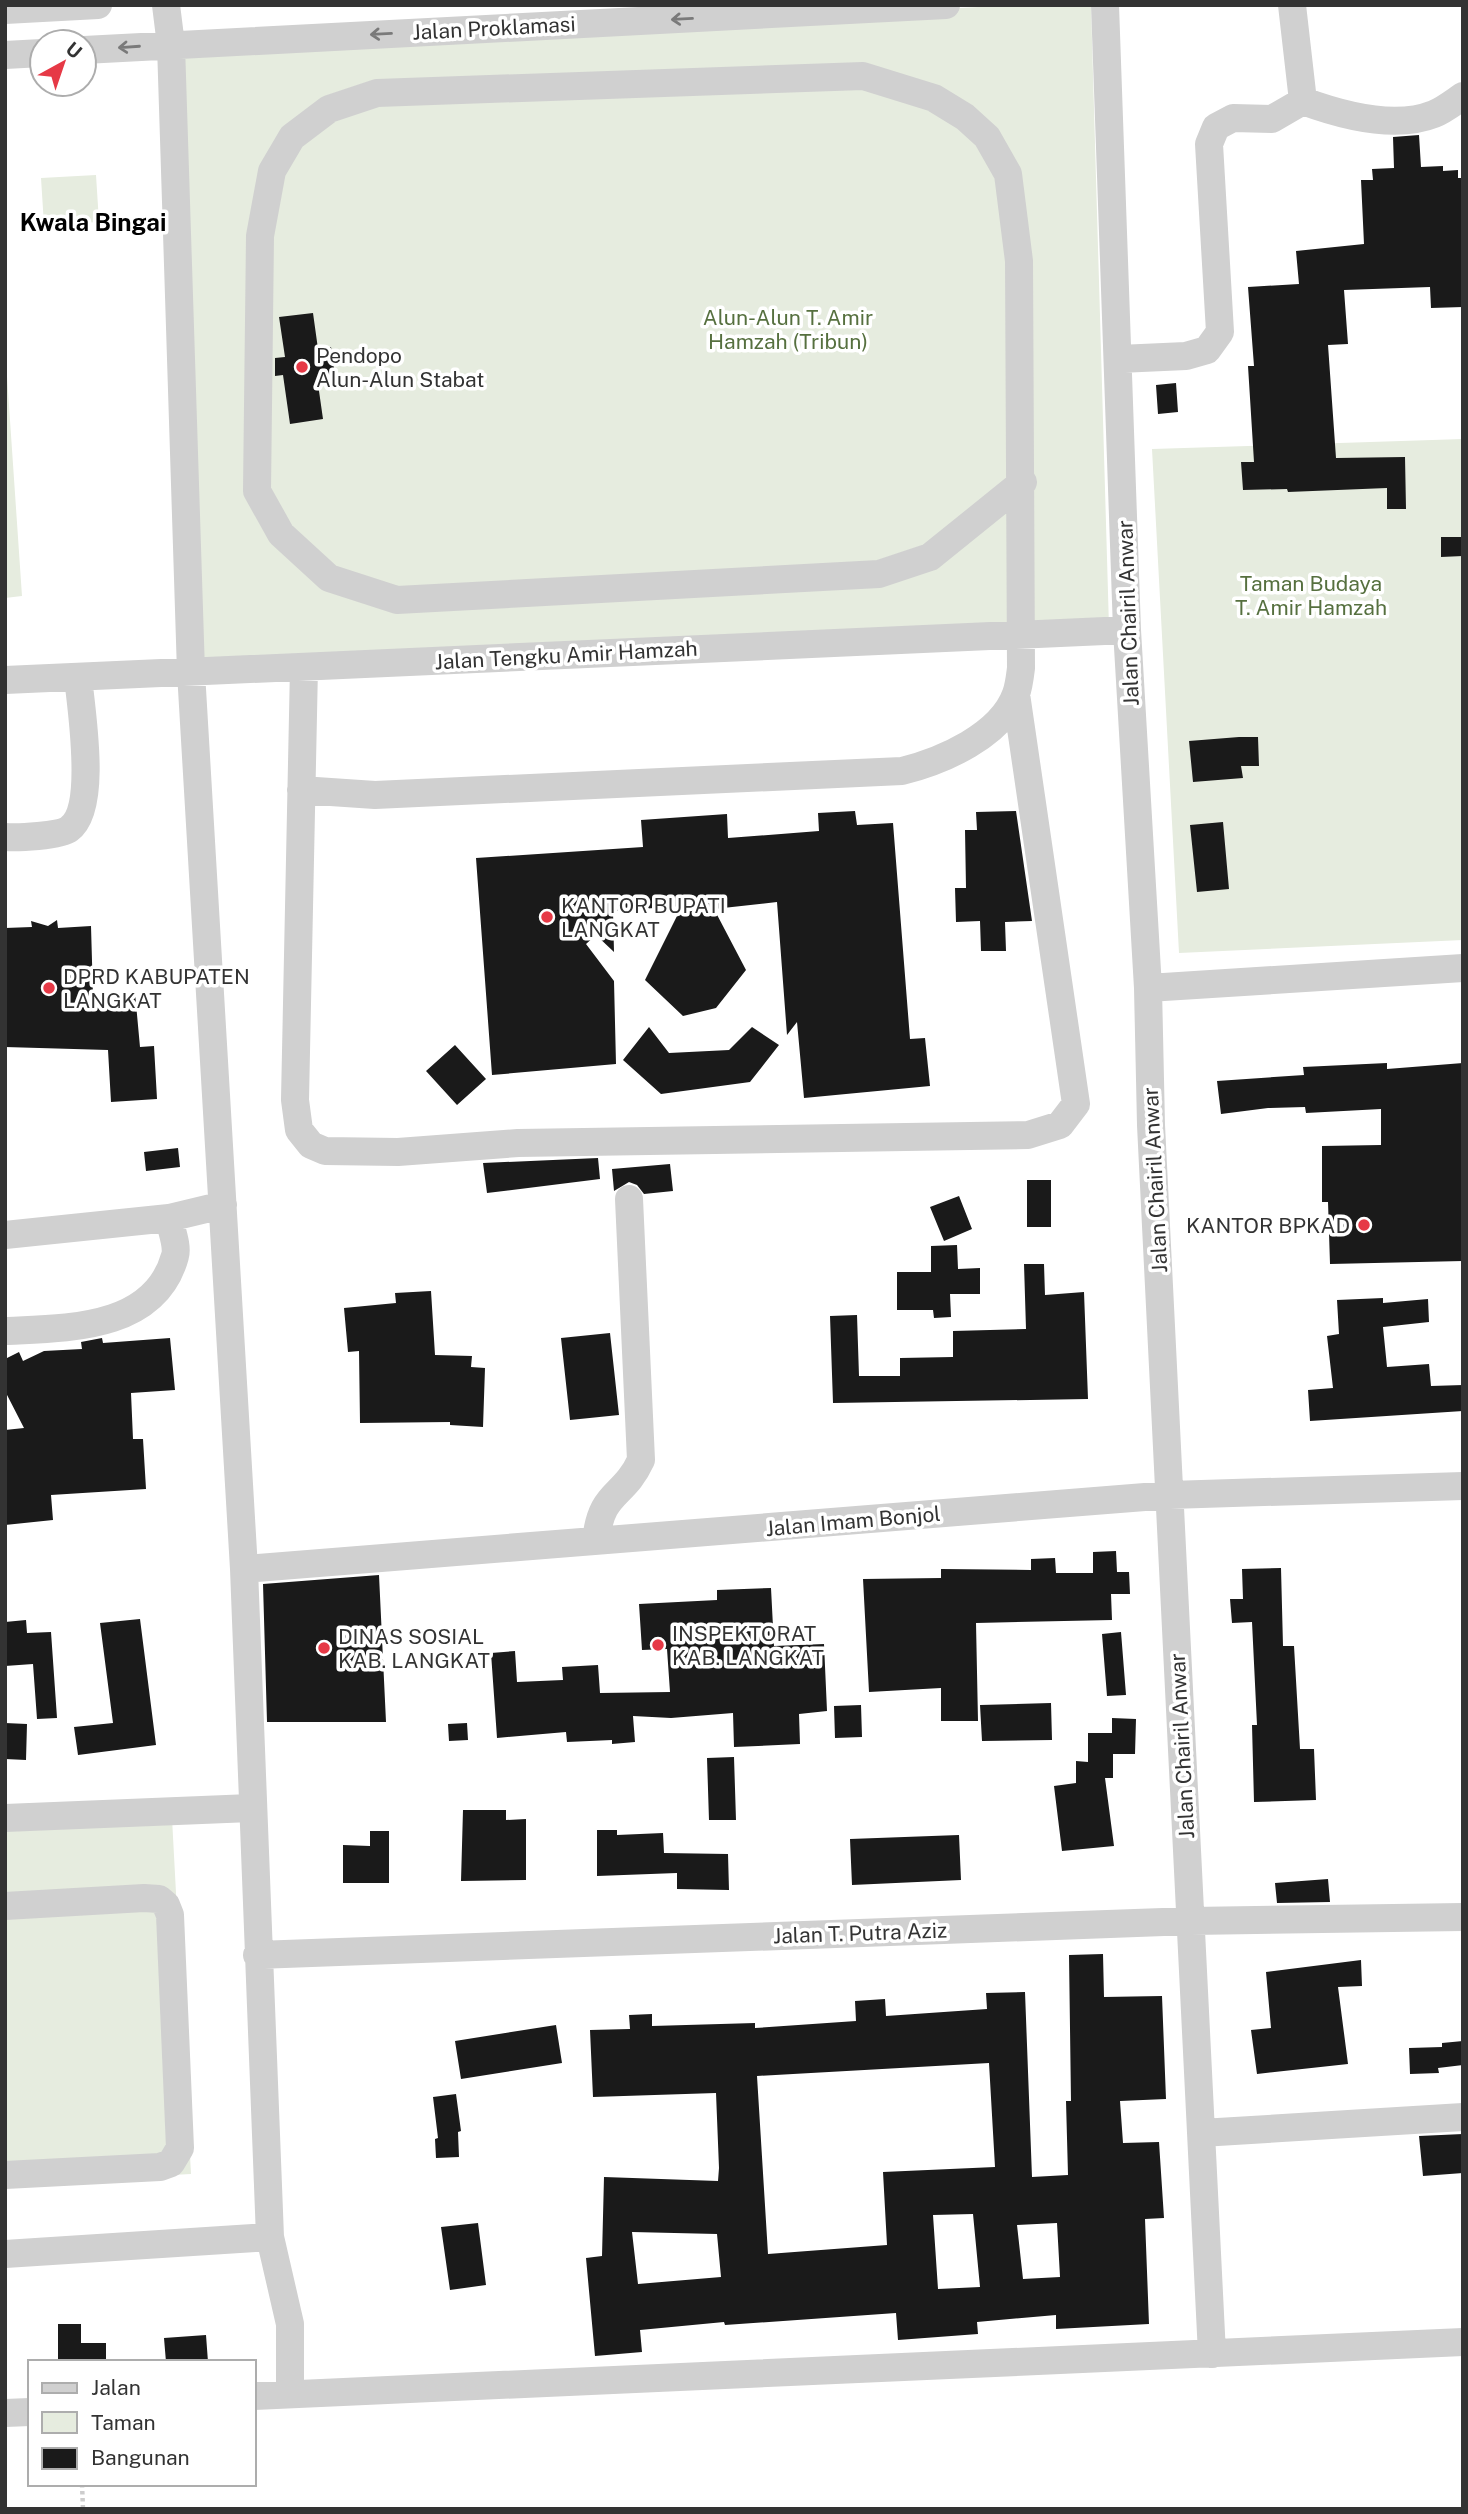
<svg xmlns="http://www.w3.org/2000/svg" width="1468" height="2514" viewBox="0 0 1468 2514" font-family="'Public Sans',sans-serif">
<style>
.green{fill:#e6ecdf}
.building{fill:#1a1a1a;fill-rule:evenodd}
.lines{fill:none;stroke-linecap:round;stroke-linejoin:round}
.path{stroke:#cdcdcd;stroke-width:4.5;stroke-dasharray:3.5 3.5;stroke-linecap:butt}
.minor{stroke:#d0d0d0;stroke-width:28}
.oneway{stroke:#7a7a7a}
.poi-dot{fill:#e63946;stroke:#fff;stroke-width:2.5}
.labels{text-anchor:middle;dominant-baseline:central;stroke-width:7;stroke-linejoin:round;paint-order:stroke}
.street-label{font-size:21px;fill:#333;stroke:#fff}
.park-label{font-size:21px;fill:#56703f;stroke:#fff}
.poi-label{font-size:21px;fill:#333;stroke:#fff;text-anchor:start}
.quarter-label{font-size:24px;font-weight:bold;fill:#000;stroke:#fff}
</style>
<rect width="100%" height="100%" fill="#fff"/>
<path class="green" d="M1016 5H1091L1109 627 197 666 177 50Z
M96 175 99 222 44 225 41 178Z
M5 347 22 596 5 598Z
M1463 439V940L1179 953 1152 449Z
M172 1818 191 2174 5 2184V1825Z"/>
<path class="building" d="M1419 135 1421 167 1443 166V171L1458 170V178H1463V307L1431 308 1430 287 1344 290 1348 344 1328 345 1336 458 1405 457 1406 509H1387V488L1288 492 1287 489 1243 490 1241 462H1254L1248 366H1254L1248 287 1299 284 1296 251 1364 244 1361 180H1373L1372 169 1394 168 1393 137Z
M313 313 318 349 331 347 335 374 317 377 323 419 290 424 283 375 275 376V358L285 357 279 317Z
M1176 383 1178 412 1158 414 1156 385Z
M1441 537H1463V556L1441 557Z
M1239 737H1258L1259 766H1241L1243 778 1193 782 1189 741Z
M855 811 857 825 893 823 910 1039 925 1038 930 1086 804 1098 797 1022 787 1035 777 902 714 909 746 970 716 1008 683 1016 645 980 682 906 613 911 614 952 596 935 586 944 614 981 616 1064 492 1075 476 858 643 847 641 820 727 814 728 838 819 831 818 813Z
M1016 811 1032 921 1005 922 1006 951H981L980 921 956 922 955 888H966L965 830H977L976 812Z
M1223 822 1229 889 1197 892 1190 825Z
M57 920 58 928 91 926 93 996 135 993 140 1047 154 1046 157 1099 111 1102 108 1050 5 1047V928L32 927 31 921 48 926Z
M649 1027 669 1053 729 1050 752 1027 779 1045 750 1082 661 1094 623 1060Z
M455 1045 486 1079 457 1105 426 1071Z
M1387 1063V1069L1463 1063V1261L1330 1264 1328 1202H1322V1146L1381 1145V1109L1306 1113 1305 1107 1268 1108 1221 1114 1217 1081 1304 1075 1303 1067Z
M178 1148 180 1167 146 1171 144 1152Z
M598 1158 600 1179 487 1193 483 1163Z
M670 1164 673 1191 644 1194 637 1185 629 1182 614 1191 612 1169Z
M1027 1180H1051V1227H1027Z
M959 1196 972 1229 944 1241 930 1207Z
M957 1245 958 1269 980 1268V1294H950L951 1317 934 1318 933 1310H897V1272H931V1246Z
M1024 1264H1044L1045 1295 1084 1292 1088 1399 833 1403 830 1316 857 1315 859 1376H900V1358L953 1357V1331L1026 1329Z
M431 1291 435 1355 472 1356 471 1367 485 1368 483 1427 450 1425V1422L360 1423 359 1351 348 1352 344 1308 396 1303 395 1293Z
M1383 1298V1303L1428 1299 1429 1322 1383 1327 1387 1367 1429 1364 1431 1386 1463 1385V1411L1310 1421 1308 1390 1333 1388 1327 1336 1339 1334 1337 1300Z
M610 1333 619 1415 570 1420 561 1338Z
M102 1338 103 1343 170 1338 175 1390 131 1393 133 1439H143L146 1489 51 1495 53 1520 5 1525V1430L24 1428 5 1391V1359L19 1352 23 1361 44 1351 82 1349 81 1342Z
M1116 1551 1117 1572H1129L1130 1594H1111L1112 1620 976 1623 978 1721H941V1688L869 1692 863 1579 941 1578V1569L1031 1570V1559L1055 1558 1056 1573H1093V1552Z
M1281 1568 1283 1646H1294L1300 1749H1314L1316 1800 1254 1802 1252 1725H1257L1252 1622 1232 1623 1230 1599H1243L1242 1569Z
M379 1575 386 1722H267L263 1584Z
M771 1588 774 1646 824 1644 827 1711 799 1714 800 1744 734 1747 733 1713 671 1718 633 1716 635 1742 612 1744V1740L567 1742 566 1732 497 1738 491 1653 515 1651 517 1682 563 1680 562 1667 598 1665 600 1693 670 1692 667 1649 642 1650 639 1604 717 1600V1590Z
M140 1619 156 1745 78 1755 74 1727 113 1723 100 1623Z
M26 1620 27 1633 51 1632 57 1718 37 1719 33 1664 5 1666V1622Z
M1121 1632 1126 1695 1107 1696 1102 1634Z
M1051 1703 1052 1740 982 1741 980 1705Z
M861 1705 862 1737 835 1738 834 1706Z
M1112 1718 1136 1719 1135 1754H1113V1778H1105L1114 1846 1062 1851 1054 1786 1076 1783V1761L1088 1762V1733H1112Z
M5 1723 27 1724 26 1760 5 1759Z
M467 1723 468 1740 449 1741 448 1724Z
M734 1757 736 1820H709L707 1758Z
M463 1810H506V1820L526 1819V1880L461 1881Z
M597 1830H617V1835L663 1833 664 1853 728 1854 729 1890 677 1889V1873L597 1876Z
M370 1831H389V1883H343V1845L370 1846Z
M959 1835 961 1880 852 1885 850 1839Z
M1328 1879 1330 1902 1277 1903 1275 1883Z
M1103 1954 1104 1997 1162 1996 1166 2099 1120 2101 1123 2143 1159 2142 1164 2218 1145 2219 1149 2324 1056 2329V2315L977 2322 978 2334 898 2340 896 2313 725 2325 724 2322 640 2330 642 2352 595 2356 586 2258 602 2256 604 2177 718 2181 719 2168 716 2093 593 2097 590 2030 630 2029 629 2015 652 2014V2026L755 2023V2028L856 2021 855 2001 885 1999 886 2016 987 2009 986 1993 1025 1992 1032 2177 1068 2175 1066 2101H1071L1069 1955ZM989 2063 995 2167 883 2172 887 2245 768 2254 757 2076ZM973 2214 980 2287 938 2289 933 2215ZM1057 2223 1060 2277 1023 2279 1017 2225ZM632 2232 717 2234 721 2277 638 2284Z
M1361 1960 1362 1986 1338 1987 1348 2064 1257 2074 1251 2030 1271 2028 1266 1972Z
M556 2025 562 2063 461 2079 455 2041Z
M1463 2041V2065L1438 2068 1439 2073 1410 2074 1409 2048 1442 2047V2043Z
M456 2094 461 2131 458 2132 459 2157 436 2158 435 2139 438 2138 433 2097Z
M1463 2134V2173L1423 2176 1419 2136Z
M478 2223 486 2285 450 2290 441 2227Z
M58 2324H81V2343H106V2362H58Z
M206 2335 208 2362H166L164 2338Z"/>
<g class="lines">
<path class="path" d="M82 2484 83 2509"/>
<path class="minor" d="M166 5 171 45 191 672 244 1569 270 2237 290 2324V2393
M1105 5 1127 630 1148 988 1151 1125 1212 2354
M5 10 98 5
M84 50 946 5
M5 55 42 53
M1303 101C1341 115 1394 130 1434 114 1444 110 1454 102 1463 96
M1119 359 1186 356 1207 350 1220 332 1209 144 1216 127 1233 118 1272 119 1303 101 1292 5
M304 667 295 1100 299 1130 311 1145 325 1151 398 1152 518 1143 1028 1135 1060 1125 1076 1104 1016 694
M5 680 1127 630
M301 790 375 795 902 771C942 761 1001 736 1016 694 1019 686 1020 676 1021 668L1019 261 1008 174 987 137 965 117 934 98 863 76 377 93 329 109 292 137 272 171 260 236 257 491 281 534 329 578 397 600 879 574 930 557 1023 482
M5 837C17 838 60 836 69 829 98 809 81 709 78 677
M1148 988 1463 968
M5 1235 169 1218 223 1205
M5 1331C67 1328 155 1330 175 1256 178 1246 171 1229 169 1218
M596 1541C601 1490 623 1499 641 1460L629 1199
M244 1569 1170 1495 1463 1486
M5 1818 251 1808
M5 1906 144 1898 159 1899 166 1905 170 1915 180 2148 171 2163 160 2167 5 2175
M257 1955 1191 1921 1463 1917
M1201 2133 1463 2117
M5 2254 270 2237
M254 2396 1463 2342
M5 2413 30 2412"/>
</g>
<defs><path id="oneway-shaft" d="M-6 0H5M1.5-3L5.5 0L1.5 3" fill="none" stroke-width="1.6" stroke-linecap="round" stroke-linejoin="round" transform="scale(1.75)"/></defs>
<g class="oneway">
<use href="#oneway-shaft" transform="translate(682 19) rotate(177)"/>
<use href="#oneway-shaft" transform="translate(381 34) rotate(177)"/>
<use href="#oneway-shaft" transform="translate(129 47) rotate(176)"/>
</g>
<g class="poi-dot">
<circle cx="302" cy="367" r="7"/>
<circle cx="547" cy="917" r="7"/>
<circle cx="49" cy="988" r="7"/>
<circle cx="1364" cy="1225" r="7"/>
<circle cx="658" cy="1645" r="7"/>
<circle cx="324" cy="1648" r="7"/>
</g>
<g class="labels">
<g class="street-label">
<text transform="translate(494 28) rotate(-3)">Jalan Proklamasi</text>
<text transform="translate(1128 613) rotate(-92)">Jalan Chairil Anwar</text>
<text transform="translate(566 655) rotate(-3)">Jalan Tengku Amir Hamzah</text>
<text transform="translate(1155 1180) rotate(-93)">Jalan Chairil Anwar</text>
<text transform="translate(853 1521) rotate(-5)">Jalan Imam Bonjol</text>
<text transform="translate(1182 1746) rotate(-93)">Jalan Chairil Anwar</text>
<text transform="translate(860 1933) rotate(-2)">Jalan T. Putra Aziz</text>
</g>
<g class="park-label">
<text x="788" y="317">Alun-Alun T. Amir<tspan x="788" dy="24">Hamzah (Tribun)</tspan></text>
<text x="1311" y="583">Taman Budaya<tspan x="1311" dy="24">T. Amir Hamzah</tspan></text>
</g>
<g class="poi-label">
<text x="316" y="355">Pendopo<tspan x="316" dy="24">Alun-Alun Stabat</tspan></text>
<text x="561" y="905">KANTOR BUPATI<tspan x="561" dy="24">LANGKAT</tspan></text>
<text x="63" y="976">DPRD KABUPATEN<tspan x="63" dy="24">LANGKAT</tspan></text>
<text x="1350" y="1225" text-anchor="end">KANTOR BPKAD</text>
<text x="672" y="1633">INSPEKTORAT<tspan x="672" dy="24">KAB. LANGKAT</tspan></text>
<text x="338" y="1636">DINAS SOSIAL<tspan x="338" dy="24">KAB. LANGKAT</tspan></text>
</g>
<g class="quarter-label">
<text x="93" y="222">Kwala Bingai</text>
</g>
</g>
<rect width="1468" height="2514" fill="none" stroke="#333333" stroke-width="14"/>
<rect x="28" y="2360" width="228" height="126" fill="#ffffff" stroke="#adadad" stroke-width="2"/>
<rect x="42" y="2383" width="35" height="10" fill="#d0d0d0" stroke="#adadad" stroke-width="2"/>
<text x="91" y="2395" font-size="21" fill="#333333">Jalan</text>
<rect x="42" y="2412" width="35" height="21" fill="#e6ecdf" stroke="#adadad" stroke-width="2"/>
<text x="91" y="2430" font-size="21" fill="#333333">Taman</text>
<rect x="42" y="2448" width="35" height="21" fill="#1a1a1a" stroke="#adadad" stroke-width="2"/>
<text x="91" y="2465" font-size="21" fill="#333333">Bangunan</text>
<g transform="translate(63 63) rotate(40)"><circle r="33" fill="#ffffff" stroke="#adadad" stroke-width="2"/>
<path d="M0-5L12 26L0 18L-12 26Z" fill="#e63946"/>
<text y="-10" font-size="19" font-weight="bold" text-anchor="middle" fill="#333333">U</text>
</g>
</svg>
